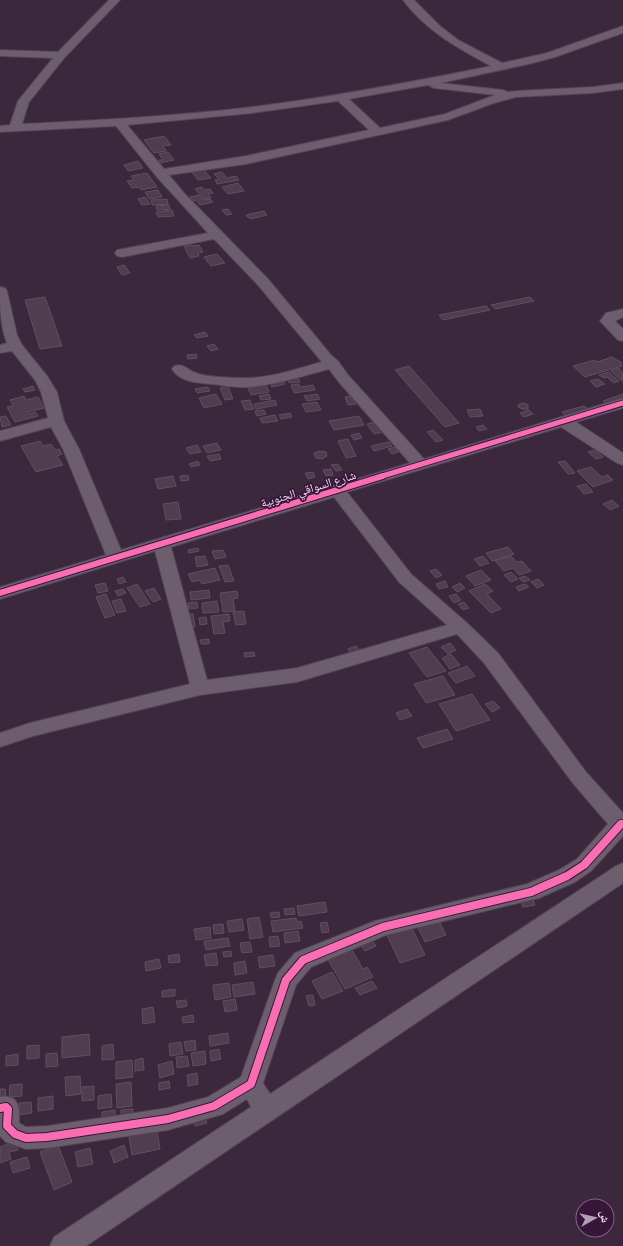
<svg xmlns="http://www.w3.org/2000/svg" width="623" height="1246" viewBox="0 0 623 1246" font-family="'Exo 2','Noto Naskh Arabic',sans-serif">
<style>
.building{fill:#503d4d;stroke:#624e5e}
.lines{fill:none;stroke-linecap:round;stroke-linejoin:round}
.minor-casing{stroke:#534354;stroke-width:2}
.minor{fill:#6c5e6d;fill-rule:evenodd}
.cycleway-far2-casing{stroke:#38163a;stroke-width:7}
.cycleway-far1-casing{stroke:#38163a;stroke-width:8}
.cycleway-casing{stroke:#38163a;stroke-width:10}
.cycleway-far2{stroke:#f96db3;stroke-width:5}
.cycleway-far1{stroke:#f96db3;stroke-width:6}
.cycleway{stroke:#f96db3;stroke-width:8}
.labels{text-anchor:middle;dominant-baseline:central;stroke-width:3.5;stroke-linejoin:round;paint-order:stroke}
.street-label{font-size:12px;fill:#f4ddf4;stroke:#38163a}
</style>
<rect width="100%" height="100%" fill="#3b283d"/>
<path class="building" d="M164 136 171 145 163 146 166 151 154 153 144 140Z
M168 152 174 160 160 163 159 160H163L159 154Z
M138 161 143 168 128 171 124 165Z
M202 168 211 178 198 180 190 170Z
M222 172 227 178 236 176 239 180 217 184 215 180 219 179 214 174Z
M147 173 157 187 141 190 139 187 132 188 127 181 134 180 131 176Z
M238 183 244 191 228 194 222 187Z
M202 187 204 190 210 189 213 193 208 194 211 198 204 199 195 189Z
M158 190 162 197 149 199 145 192Z
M199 195 203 200 210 199 213 202 200 205 196 200 193 201 190 197Z
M145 197 150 204 142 205 138 199Z
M167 199 168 204 152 205 151 200Z
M169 205 170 209 157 210 156 206Z
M228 209 232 214 226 215 222 210Z
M172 210 174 216 158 217 156 212Z
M264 211 267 215 250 219 246 215Z
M192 245 193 246 199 245 203 252 198 253 199 256 190 258 184 246Z
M217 254 225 263 211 266 204 257Z
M124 265 130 273 122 275 117 267Z
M45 297 62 346 40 349 25 300Z
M530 297 534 301 495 309 491 305Z
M486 306 490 310 443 320 439 315Z
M205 332 208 336 197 338 194 335Z
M214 344 218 349 211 351 207 346Z
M196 354 197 358 188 359 187 355Z
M612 357 622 363 620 364 622 366 585 377 573 366 595 360 597 362Z
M409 366 459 423 445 427 395 370Z
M619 368 623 374 622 381 611 371Z
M609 372 619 381 614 383 607 377 604 378 599 375Z
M298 378 300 382 289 383 288 379Z
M598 379 605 384 596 387 590 381Z
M283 380 285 384 272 387 270 382Z
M265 383 269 392 251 395 248 388 255 387 253 384Z
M299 384 300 387 313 385 315 390 294 393 291 385Z
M33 386 35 390 25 392 23 389Z
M228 386 233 399 225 400 220 388Z
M208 387 210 391 197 393 195 389Z
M216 394 222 404 204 408 199 398Z
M269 394 271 399 261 400 259 396Z
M317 394 320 399 307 401 304 396Z
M623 394V400L607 405 603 401Z
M24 396 26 400 38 397 44 408 28 412 30 414 35 412 38 416 15 422 7 407 13 406 10 400Z
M355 396 357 404 348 405 345 397Z
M250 400 254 409 245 410 241 401Z
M275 400 277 405 256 409 254 404Z
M317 402 321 410 306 412 302 404Z
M524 403 528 405V409H522L518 407 519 404Z
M584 406 588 409 566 416 562 412Z
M480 409 483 416 470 417 467 410Z
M264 410 266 414 257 416 255 411Z
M529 410 533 414 524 417 520 413Z
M290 413 292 417 281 419 279 415Z
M275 415 278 421 262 423 260 418Z
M6 416 11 425 2 427 0 417Z
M359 416 364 425 334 430 329 421Z
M376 422 383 432 374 434 367 424Z
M483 425 487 429 479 431 476 427Z
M433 430 443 440 436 442 427 432Z
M359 433 362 438 354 440 351 435Z
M348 439 356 456 346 458 338 441Z
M40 441 43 446 51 444 55 450 59 449 62 454 57 456 63 465 36 472 21 446Z
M389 442 392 446 374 451 371 446Z
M217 443 221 450 207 453 203 446Z
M197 445 201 452 190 454 186 448Z
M395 447 398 452 392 454 388 449Z
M595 450 603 457 596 459 588 452Z
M319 451 326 452 327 456 322 459 316 458 314 453Z
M219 454 221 459 210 461 207 456Z
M198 461 200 465 191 467 189 464Z
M565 461 575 473 568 474 558 462Z
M338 464 342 470 336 471 331 465Z
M591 467 602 477 608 475 613 480 593 487 577 471Z
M331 469 333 475 326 476 323 470Z
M313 472 315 477 308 479 305 473Z
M188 475 189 480 181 481 180 476Z
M173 476 176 486 158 489 155 479Z
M586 484 593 492 584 494 577 486Z
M612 500 619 506 610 510 603 504Z
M178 502 181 519 166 520 163 504Z
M508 547 514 554 492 561 486 553Z
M198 548 199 551 189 553 188 550Z
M223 550 226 557 215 559 212 551Z
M205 556 208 565 197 567 195 557Z
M483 556 489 563 480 566 474 559Z
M511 556 517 562 522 561 531 571 519 575 513 568 504 571 495 561Z
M228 565 234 581 225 582 219 566Z
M215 568 220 580 202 584 200 580 192 582 188 574Z
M436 569 442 575 436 578 430 571Z
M481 570 491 580 475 586 466 576Z
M511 572 518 579 511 582 504 575Z
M525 576 530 580 523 582 519 578Z
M123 577 126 582 119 584 117 579Z
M538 579 544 585 537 588 531 582Z
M445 581 448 587 439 589 436 584Z
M105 583 108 591 98 593 95 585Z
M460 583 465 588 457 592 452 587Z
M137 584 150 604 140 607 127 588Z
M485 584 493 591 487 594 501 609 491 613 469 591Z
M525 584 529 587 519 591 516 587Z
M154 588 161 599 153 602 145 591Z
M123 589 126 593 118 596 115 591Z
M209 590 210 598 191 600 190 592Z
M237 591 238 598 233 599 235 611 223 612 220 593Z
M106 594 115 615 105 618 96 597Z
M456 594 461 600 454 603 449 596Z
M121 599 126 611 117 613 112 601Z
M217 601 219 612 203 613 202 603Z
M197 602 198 608 189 609 188 603Z
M464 602 469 608 463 610 458 604Z
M244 611 246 624 236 625 233 612Z
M186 614H193L195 627 188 628Z
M229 614 230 621 223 622 225 633 214 634 211 616Z
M206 617 207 624 200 625 199 618Z
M209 639V644H201L200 640Z
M450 643 456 650 448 654 441 647Z
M356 646 360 651 351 654 348 649Z
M427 647 446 671 427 677 409 653Z
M254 652 255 656 245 657 244 653Z
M451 654 460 665 450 669 442 658Z
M467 666 475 676 456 683 448 673Z
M443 676 455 695 426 703 414 684Z
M472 694 490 720 456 731 439 704Z
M493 701 500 708 492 712 485 704Z
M407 709 412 716 400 720 396 713Z
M447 729 453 739 423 748 417 738Z
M533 899 535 905 523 907 521 900Z
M325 902 327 912 299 916 297 906Z
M294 908 295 914 285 915 284 909Z
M279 912 280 917 271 918 270 913Z
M259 917 263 937 250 939 247 919Z
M296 918 297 922 301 921 303 928 273 932 271 921Z
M242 919 244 930 229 932 227 921Z
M438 919 446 935 425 942 417 926Z
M327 922 329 932 322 933 320 923Z
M223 924 224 933 214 934 213 925Z
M210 927 211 938 196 940 194 929Z
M412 928 425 955 400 963 387 935Z
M298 931 300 941 285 943 284 933Z
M278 936 280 946 270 947 269 937Z
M228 938 230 946 206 950 204 941Z
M371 939 376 946 365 951 360 944Z
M250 942 252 952 242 953 240 943Z
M352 950 363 969 367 967 373 977 345 989 328 960Z
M231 951 232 956 224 957 223 952Z
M216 953 218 965 206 966 204 955Z
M179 954 180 962 169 963 168 956Z
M273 955 275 966 260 968 258 957Z
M159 959 161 968 146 971 145 962Z
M245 961 247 973 235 975 234 963Z
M332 972 343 991 322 999 312 981Z
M372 981 377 988 360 995 355 988Z
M253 982 255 994 234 997 232 985Z
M229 983 231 997 215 1000 213 985Z
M175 989V996L162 997V991Z
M313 995 315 1005 309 1006 306 996Z
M235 999 237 1010 225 1012 223 1001Z
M186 1000 187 1006 178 1008 176 1001Z
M153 1007 155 1022 143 1024 142 1009Z
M193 1015 194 1022 183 1023 182 1017Z
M228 1033 229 1043 210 1046 209 1036Z
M89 1034 90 1055 62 1058V1037Z
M195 1040 196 1050 186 1051 184 1042Z
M181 1042 183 1054 170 1056 169 1044Z
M113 1044 114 1059 102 1060V1046Z
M39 1045V1058L27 1059V1046Z
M219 1049 221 1059 211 1061 210 1051Z
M205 1051 206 1064 193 1066 191 1053Z
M57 1053 58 1066 46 1067V1054Z
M18 1054V1065L6 1066V1056Z
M187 1056 189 1066 177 1068 176 1057Z
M143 1058 144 1070 135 1071V1060Z
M132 1060 133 1077 116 1079V1062Z
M172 1061 174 1074 160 1078 158 1065Z
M197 1073 198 1084 188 1086 187 1075Z
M80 1076 81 1094 66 1096 65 1077Z
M169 1081 170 1088 159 1090V1083Z
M131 1082 132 1106 117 1108 116 1084Z
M22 1084V1096L9 1097 10 1085Z
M94 1086V1100L82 1101V1087Z
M0 1089H5L6 1099 0 1100Z
M111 1094 112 1107 98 1109V1096Z
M53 1096V1109L38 1111V1098Z
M31 1102 32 1113 19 1115V1103Z
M133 1109V1118L121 1119V1110Z
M115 1110V1122L102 1124V1112Z
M204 1112 207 1123 195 1126 192 1115Z
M156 1124 160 1149 132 1155 128 1130Z
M16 1141 18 1150 9 1152 11 1159 0 1163V1147Z
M58 1145 72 1182 54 1190 40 1152Z
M124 1145 128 1157 114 1163 110 1151Z
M90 1148 93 1164 78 1167 75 1152Z
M27 1157 30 1168 13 1173 10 1162Z"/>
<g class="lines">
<defs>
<path id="minor" d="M109 0H120L65 57 29 102 22 124C99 120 176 116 252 107 332 97 412 82 491 66 458 48 426 31 403 0H414L440 26 458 40 502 63 547 53 623 26V33L555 57 529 64 441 83 503 90 508 92 516 91 593 87 623 83V89L593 93 516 97 494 103 448 120 246 164 169 175 184 193 268 279 331 355 338 361 348 375 424 459 623 398V408L576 422 623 453V465L617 463 561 427 347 492 411 574 467 623 498 653 586 772 623 813V836L591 871 575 882 539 898 386 935 311 967 296 985 263 1083 270 1094 616 866 623 863V883L86 1246H50L54 1237 251 1107 247 1099 223 1114 168 1130 47 1148 26 1149 6 1142 0 1136V1097C19 1094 20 1108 19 1123L26 1127 47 1126 168 1108 208 1097 241 1077 275 980 278 973 295 953 375 921 527 884 559 870 577 859 608 824 572 782 484 663 457 634 297 682 200 695 33 736 0 747V733L30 723 190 684 155 551 0 599V587L106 555 63 449 51 427 0 441V431L48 418 41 392 35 380 12 351 0 353V345L7 343C0 326 0 306 0 287L5 288 7 291 17 335 22 345 47 376 57 392 64 421 79 449 121 550 410 463 338 381 329 369C303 376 275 385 248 387 236 388 222 385 211 384 197 383 180 382 172 369L174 366C184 363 187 370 196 373 205 377 233 378 244 378 268 379 299 368 322 362L258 285 214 239 122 257 117 256 115 253 117 250 208 233 156 176 116 126 0 132V126L10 125 18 101 53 58 0 56V50L58 52ZM428 85 434 88 495 95 445 114 380 128 349 99ZM338 101 369 130 246 156 164 169 127 125 253 113ZM334 497 399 582 447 625 297 668 207 680 171 547Z
M623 309V317L615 321 623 329V341L618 340 600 321 606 313Z"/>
</defs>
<use href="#minor" class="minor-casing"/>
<use href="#minor" class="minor"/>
<defs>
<path id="cycleway-far2" d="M379 477 623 403"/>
<path id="cycleway-far1" d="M0 593 383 476"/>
<path id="cycleway" d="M0 1108 6 1107 8 1109 7 1126 15 1134 26 1138 47 1137 168 1119 214 1106 251 1084 286 980 303 960 383 927 531 892 567 876 584 865 621 824"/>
</defs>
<use href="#cycleway-far2" class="cycleway-far2-casing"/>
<use href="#cycleway-far1" class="cycleway-far1-casing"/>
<use href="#cycleway" class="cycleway-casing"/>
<use href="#cycleway-far2" class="cycleway-far2"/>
<use href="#cycleway-far1" class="cycleway-far1"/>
<use href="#cycleway" class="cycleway"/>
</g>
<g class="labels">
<g class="street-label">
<text transform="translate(308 488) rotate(-17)">شارع السواقي الجنوبية</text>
</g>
</g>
<g transform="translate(595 1218) rotate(82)"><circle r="19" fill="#38163a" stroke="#836684"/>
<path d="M0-3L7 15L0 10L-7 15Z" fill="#b39eb4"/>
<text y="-6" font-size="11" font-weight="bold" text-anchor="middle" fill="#f4ddf4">ش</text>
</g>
</svg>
